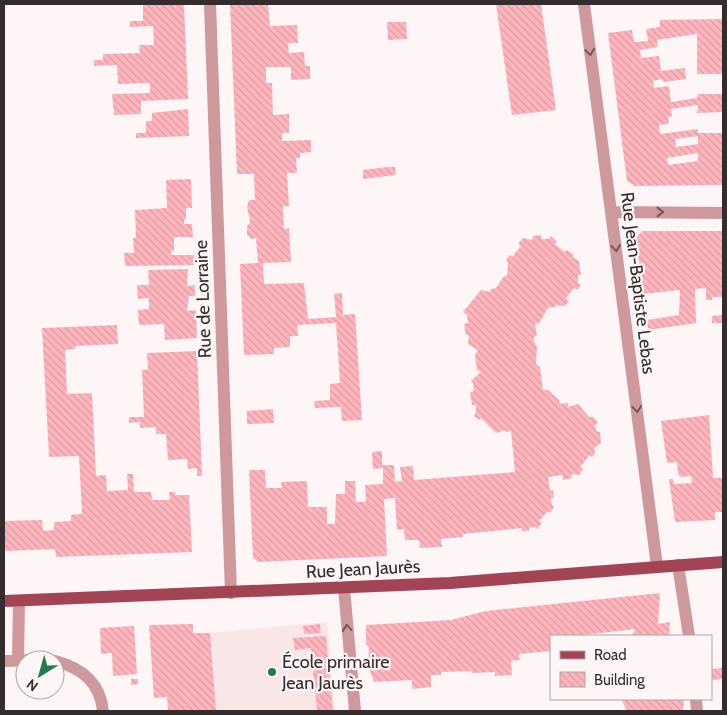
<svg xmlns="http://www.w3.org/2000/svg" width="727" height="715" viewBox="0 0 727 715" font-family="Cabin,sans-serif">
<style>
.built{fill:#f9e6e7}
.building{fill:url(#building-back-hatch);fill-rule:evenodd}
.lines{fill:none;stroke-linecap:round;stroke-linejoin:round}
.minor{stroke:#ce989d;stroke-width:12}
.major{stroke:#a24454;stroke-width:12}
.oneway{stroke:#72585a}
.poi-dot{fill:#237a4e;stroke:#fef5f6;stroke-width:2}
.labels{text-anchor:middle;dominant-baseline:central;stroke-width:4.5;stroke-linejoin:round;paint-order:stroke}
.street-label{font-size:18px;fill:#352d2d;stroke:#fef5f6}
.poi-label{font-size:18px;fill:#352d2d;stroke:#fef5f6;text-anchor:start}
</style>
<defs>
<pattern id="building-back-hatch" width="6" height="6" patternUnits="userSpaceOnUse" patternTransform="scale(1.25)"><rect width="6" height="6" fill="#ffb5bd"/><path d="M-1 5l2 2M0 0l6 6M5-1l2 2" fill="none" stroke="#db9ca3"/></pattern>
</defs>
<rect width="100%" height="100%" fill="#fef5f6"/>
<path class="built" d="M327 622 335 711H216L210 633Z"/>
<path class="building" d="M143 4H184L188 99 141 101V114L114 115 112 94 150 93V83L118 84 117 65 94 66V60H103V54L140 53 139 45H154L153 26 130 27V21H143Z
M230 4H268L270 26 297 25 298 43H288L289 53 304 52 305 66H310V79L291 80V67H266V83H272L273 115 289 114V133H282V141L311 140V152L300 153V158H296L297 173H287L289 206H283L284 229 289 228 291 262 263 263 264 284 304 283 308 319 336 317 334 294 342 293 343 315 355 314 362 420 342 421 341 407 315 408 314 401 330 400V384L340 383 336 323 297 325 298 336H290V347L274 348V354L244 355 240 264 258 263 256 238 251 239 247 234V226L250 223V219L247 207 249 200H255L254 174H237Z
M496 4H541L556 110 512 115Z
M723 19V74H697V34L657 40 658 47 640 50 641 58 659 56 661 71 685 68 686 79 663 82 662 79 653 81 654 88 669 86 671 102 697 98 698 94H723V112L697 113 698 105 671 109 672 116 668 117 669 124 659 125 660 134 698 129V133H723V185L635 186 627 181 608 33 632 30 634 42 648 41 646 29 660 27V20ZM698 136V144L676 147 675 139ZM698 153V161L668 165 667 158Z
M387 22H406L407 39 388 40Z
M188 109 189 136 136 138V133H146V121H152V113Z
M388 167H395L396 175 363 179V170Z
M191 179 192 208H186V219L184 220V224H192L193 237H174V251H171V255H194V265L125 266 124 253H134L133 238H136L135 210 167 208 166 180Z
M642 231H723V297H712V300H706V288L695 289 696 323 648 330 647 320 679 315 680 290 643 294 636 238Z
M541 235 542 239H548L551 236 557 242 555 244 565 252 567 250 574 255 572 257 579 261 581 275H578V283L581 285 577 290 574 288 566 298 569 301 565 306 555 305 556 307 548 308 539 323 535 324 537 335 533 339 537 347 536 364 540 367 543 390H548L559 400 560 404 568 403V407L578 404 589 417H593L598 422 595 425 596 431 600 432 601 443 594 448 595 454 592 457 590 455 580 467 583 469 579 475 571 474 572 478 563 480 562 475 548 477 550 491 553 490 554 498H551L552 505 554 507 550 513 548 511 539 521 542 523 537 529 535 527 529 528V531H522V528L463 534V537L441 539 442 547 420 548 419 540H405L404 529 397 530 395 498 384 499 387 556 258 562 253 558 249 470H265L266 488H282L281 482 307 481 308 507H327V524H335L336 494H345V481H355L356 502H366L365 485 383 484V468L373 469 372 452 382 451V465H394L395 482 402 481 400 467 413 466 414 480 515 472 511 431 506 432 505 430 496 433 481 418 480 420 474 416 476 412V405H472L470 392 474 391 473 383 471 381 481 372 477 370 475 355 478 350 468 344 469 335H466L464 324 468 323 467 315 463 312 481 290 490 292 491 289 496 288 504 276H507L508 262 506 260 510 255 512 257 521 246 518 244 523 238 532 240 533 236Z
M188 269 187 286 195 285V296H189L187 311 196 310 197 338 165 340 164 324 139 325 138 310 149 309V298L138 299 137 285H149L148 270Z
M723 315V323H712V316Z
M117 325 118 344 75 346V349L65 350 67 394 92 393 96 476 106 475 107 491 128 490 127 474H133L134 492H151L152 500H170L169 492H175V495H189L192 552 56 557 55 549 4 551V521L42 520 43 531 54 530V522L71 521V515L82 514 79 456 49 457 42 328Z
M197 351 202 476H197V468L188 469 187 459 168 460 166 434H156V427L140 428V422L129 423V417H144L142 370H148L147 353Z
M273 409 274 423 247 424V411Z
M709 415 713 478H723V512H715V520L675 522 669 479H673L674 484 692 483 691 476 681 477 678 474 677 462 667 463 661 421Z
M660 593 658 624 670 622 669 636H632L635 629 575 636H551V651L519 654 520 660 511 661 512 675 495 676V672L472 673V671L441 672V675H431V687L412 689V680L374 682 368 666 369 647 366 644V625L451 620 486 611Z
M193 624V633H210L216 711H168L167 697 154 698 149 625Z
M320 624 321 633 304 634 303 626Z
M134 626 137 674 113 676 112 653 101 654 100 628Z
M326 636 333 711H317L311 648 295 650 293 638Z
M723 668V679L711 680V669Z
M131 679H138V684L131 685Z
M621 699H684L683 711H627Z"/>
<g class="lines">
<path class="minor" d="M210 4 231 593
M584 4 657 566
M611 212 723 213
M678 565 689 636
M344 588 355 711
M18 659 19 601
M4 661 38 660
M55 661C82 668 100 682 103 711
M696 699 697 711"/>
<path class="major" d="M4 601 450 583 723 562"/>
</g>
<defs><path id="oneway-chevron" d="M-2-3.5L2.5 0L-2 3.5" fill="none" stroke-width="1.6" stroke-linecap="round" stroke-linejoin="round" transform="scale(1.25)"/></defs>
<g class="oneway">
<use href="#oneway-chevron" transform="translate(590 52) rotate(82)"/>
<use href="#oneway-chevron" transform="translate(660 212)"/>
<use href="#oneway-chevron" transform="translate(616 248) rotate(83)"/>
<use href="#oneway-chevron" transform="translate(637 409) rotate(83)"/>
<use href="#oneway-chevron" transform="translate(347 628) rotate(-95)"/>
</g>
<circle class="poi-dot" cx="272" cy="672" r="5"/>
<g class="labels">
<g class="street-label">
<text transform="translate(638 283) rotate(83)">Rue Jean-Baptiste Lebas</text>
<text transform="translate(203 299) rotate(-92)">Rue de Lorraine</text>
<text transform="translate(363 569) rotate(-3)">Rue Jean Jaurès</text>
</g>
<g class="poi-label">
<text x="282" y="662">École primaire<tspan x="282" dy="21">Jean Jaurès</tspan></text>
</g>
</g>
<rect width="727" height="715" fill="none" stroke="#352d2d" stroke-width="10"/>
<rect x="550" y="635" width="162" height="65" fill="#fef5f6" stroke="#aea5a6"/>
<rect x="560" y="651" width="25" height="8" fill="#a24454" stroke="#aea5a6"/>
<text x="594" y="660" font-size="15" fill="#352d2d">Road</text>
<rect x="560" y="672" width="25" height="15" fill="url(#building-back-hatch)" stroke="#aea5a6"/>
<text x="594" y="685" font-size="15" fill="#352d2d">Building</text>
<g transform="translate(40 675) rotate(217)"><circle r="24" fill="#fef5f6" stroke="#aea5a6"/>
<path d="M0-4L9 19L0 12L-9 19Z" fill="#237a4e"/>
<text y="-8" font-size="14" font-weight="bold" text-anchor="middle" fill="#352d2d">N</text>
</g>
</svg>
